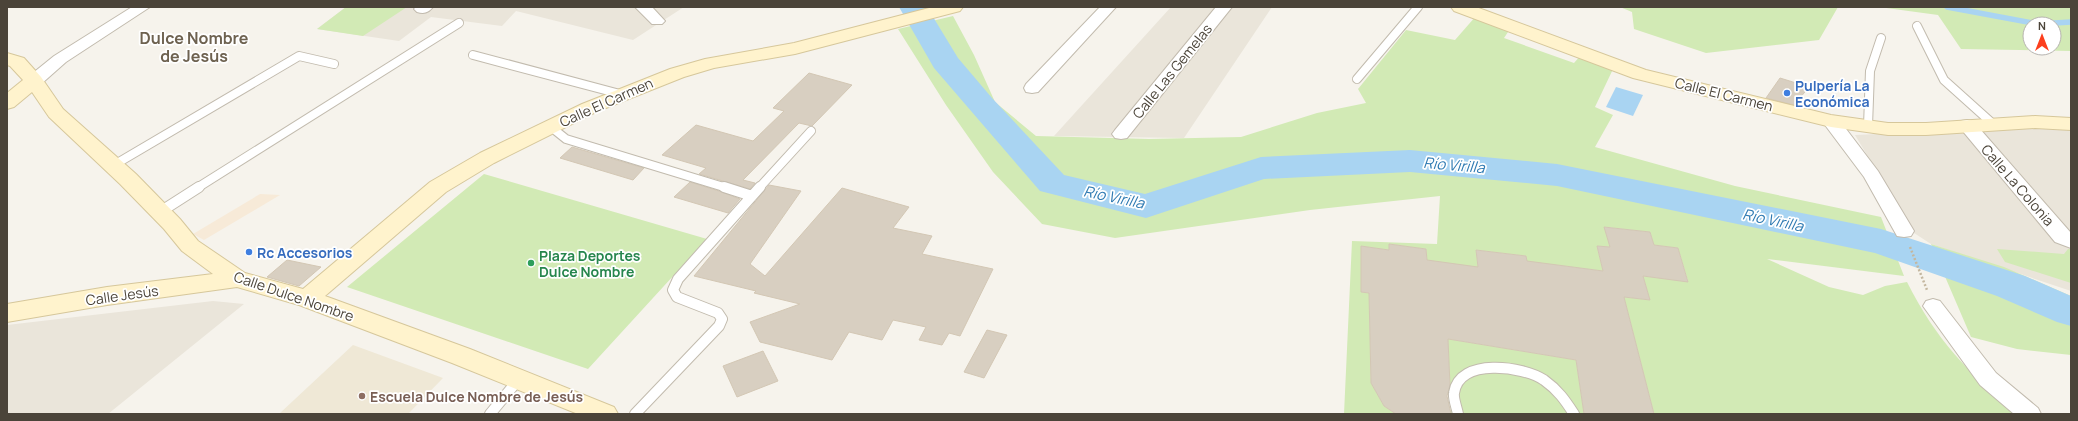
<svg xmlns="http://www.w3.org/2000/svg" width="2078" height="421" viewBox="0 0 2078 421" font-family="Manrope,sans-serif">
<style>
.residential{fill:#eae5da}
.commercial{fill:#f7ead8}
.education{fill:#efe8d6}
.green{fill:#d2eab5;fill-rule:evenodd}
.water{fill:#a9d4f2}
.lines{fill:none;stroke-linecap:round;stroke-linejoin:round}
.stream{stroke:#a9d4f2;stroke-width:5.5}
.river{fill:#a9d4f2;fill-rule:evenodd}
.building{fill:#d8cfc1;stroke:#d3c7b4}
.lane-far1-casing{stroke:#c2bbae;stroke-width:10}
.lane-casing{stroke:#c2bbae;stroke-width:12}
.street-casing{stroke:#c2bbae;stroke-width:2}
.secondary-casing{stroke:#d6c79b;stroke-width:2}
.path{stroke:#c4b79f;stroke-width:2.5;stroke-dasharray:2 2;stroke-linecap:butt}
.lane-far1{stroke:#fff;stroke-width:8}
.lane{stroke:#fff;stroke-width:10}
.street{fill:#fff;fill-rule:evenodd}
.secondary{fill:#fff3cd;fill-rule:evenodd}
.shop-dot{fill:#3f7fe0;stroke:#fff;stroke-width:1.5}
.leisure-dot{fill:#2e9e5b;stroke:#fff;stroke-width:1.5}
.education-dot{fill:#8d6e63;stroke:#fff;stroke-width:1.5}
.labels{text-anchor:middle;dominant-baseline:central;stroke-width:3.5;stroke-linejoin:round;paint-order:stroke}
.street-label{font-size:14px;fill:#4b4439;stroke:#fff}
.shop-label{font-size:14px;font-weight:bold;fill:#366cbe;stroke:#fff;text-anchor:start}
.leisure-label{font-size:14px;font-weight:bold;fill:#27864d;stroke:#fff;text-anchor:start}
.education-label{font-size:14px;font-weight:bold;fill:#785e54;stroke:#fff;text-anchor:start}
.water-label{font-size:15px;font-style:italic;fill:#2e7ab2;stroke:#fff}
.quarter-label{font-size:16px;font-weight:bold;fill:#6e6250;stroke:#fff}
</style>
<rect width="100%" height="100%" fill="#f6f3ec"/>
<path class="residential" d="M346 7H684L633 40 516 11 502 26 431 17 399 41 317 29Z
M1171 7H1272L1184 138 1054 136Z
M2012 128H2071V291L1931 244 1914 233 1855 135Z
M213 301 244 304 108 414H7V325Z"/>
<path class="commercial" d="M260 194 280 195 204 240 193 234Z"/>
<path class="education" d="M353 345 443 378 408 414H279Z"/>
<path class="green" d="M346 7H407L363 36 317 29Z
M1620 7H1838L1819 40 1706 53 1634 29 1632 12Z
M1879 7H2071V51L1961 49 1938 15ZM2030 24H2054V48H2030Z
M953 16 974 55 995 102 1036 136 1149 139 1241 137 1317 113 1366 103 1358 89 1406 30 1455 40 1476 16 1510 29 1504 38 1574 63 1581 55 1614 67 1595 107 1613 115 1595 147 1735 186 1881 217 1904 276 1767 259 1829 287 1863 295 1885 286 1907 282C1936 340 1968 372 2016 414H1654L1624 297 1650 300 1643 276 1688 281 1678 248 1654 245 1650 232 1605 227 1610 247 1597 246 1603 271 1556 265 1534 301 1526 256 1476 250 1480 283 1427 260 1426 249 1389 244V250L1361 246V292L1369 293 1371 383 1384 406 1396 414H1344L1352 241 1437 244 1440 196 1310 210 1115 238 1042 224 993 172 946 105 898 29Z
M484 174 707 239 588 369 347 287Z
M1931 244 2004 267 2071 296V355L2017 349 1971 337Z
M1997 249 2064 254 2068 249H2071V283L2005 262Z
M1448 339 1576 360 1584 414H1448L1451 409Z"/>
<path class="water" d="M1616 87 1643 95 1633 116 1606 107Z"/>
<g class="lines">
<path class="stream" d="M1947 7 2038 24 2071 22"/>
<path class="river" d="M899 7H927L958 58 992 98 1064 175 1145 194 1261 157 1410 150 1557 164 1881 229 2025 276 2071 296V326L2057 322 1997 296 1875 253 1557 186 1410 172 1264 179 1146 218 1040 191 934 68Z"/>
</g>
<path class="building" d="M809 73 852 85 812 126 799 123 743 180 755 183 750 189 699 174 706 168 662 155 696 125 753 141 784 111 773 108Z
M1780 78 1809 87 1794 105 1766 98Z
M572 147 644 168 633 180 560 158Z
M690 182 719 191 740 199 728 213 674 197Z
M769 185 801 191 750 264 765 276 842 188 909 207 893 228 932 236 922 254 993 269 960 336 949 333 942 345 919 340 926 327 893 320 882 340 849 332 832 360 760 342 750 322 800 304 754 293 756 291 694 276Z
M1604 227 1650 232 1654 245 1678 248 1688 282 1643 276 1650 300 1624 297 1654 414H1584L1576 360 1448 339 1450 385 1447 396 1451 414H1396L1384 406 1371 383 1369 293 1361 292V246L1389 250V244L1426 249 1427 260 1478 267 1476 250 1526 256 1527 261 1603 271 1597 246 1610 247Z
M287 260 321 267 299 286 267 277Z
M987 330 1007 335 984 378 964 372Z
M763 351 778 381 737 397 723 366Z"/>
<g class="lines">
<defs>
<path id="lane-far1" d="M1917 26 1944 80 1993 124
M473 55 620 94
M1357 79 1418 7
M1868 126 1870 71 1881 38
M551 127 566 139 727 188
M114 165 299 56 334 64
M197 188 459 23
M759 188 811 131"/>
<path id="lane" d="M724 187 752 196
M160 212 199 187
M490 414 519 379
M635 414 719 326 722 319 718 313 677 297 673 290 678 279 760 187
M1458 414C1457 408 1453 399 1454 393 1459 357 1523 366 1544 380 1558 390 1565 400 1574 414"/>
<path id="street" d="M132 7H150L66 62 40 85H28L26 81 28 77 54 56Z
M416 7H433C428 13 424 14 417 12L414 9Z
M635 7H652L665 21 662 24H652Z
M1100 7H1116L1038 92 1032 93 1026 92 1024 88 1026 84Z
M1216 7H1232L1127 138 1121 139 1115 138 1112 134 1115 130Z
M1831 116 1837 117 1878 171 1914 231 1911 236 1904 237 1897 236 1864 177 1822 121 1825 117Z
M1967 120 1973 121 2071 233V248L2055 242 1961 129 1958 125 1961 121Z
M1933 299 1940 301 1996 373 2038 408 2041 414H2014L1980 385 1923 306 1926 301Z"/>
<path id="secondary" d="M933 7H963L960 11 795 54 714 68 684 77 596 112 494 163 446 192 325 296 470 349 614 407 618 414H578L452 363 299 305 237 287 107 305 7 322V304L107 287 213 274 182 251 164 229 120 184 49 117 32 92 14 107 7 109V93L23 80 10 66 7 65V53L24 58 41 77 63 109 136 174 180 219 198 241 245 273 303 289 430 182 480 153 582 104 670 69 705 59 794 43Z
M1451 7H1476L1646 70 1831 115 1888 123H1926L2035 116 2071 118V130L2035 128 1926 135H1888L1831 127 1633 78 1454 11Z"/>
</defs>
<use href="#lane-far1" class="lane-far1-casing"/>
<use href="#lane" class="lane-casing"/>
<use href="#street" class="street-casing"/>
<use href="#secondary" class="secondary-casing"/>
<path class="path" d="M1910 247 1927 290"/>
<use href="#lane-far1" class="lane-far1"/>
<use href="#lane" class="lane"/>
<use href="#street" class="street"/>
<use href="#secondary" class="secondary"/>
</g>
<g class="shop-dot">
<circle cx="1787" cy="93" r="4"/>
<circle cx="249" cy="252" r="4"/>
</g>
<circle class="leisure-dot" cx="531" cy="263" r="4"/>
<circle class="education-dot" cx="362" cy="396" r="4"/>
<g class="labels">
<g class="street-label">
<text transform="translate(1172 71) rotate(-51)">Calle Las Gemelas</text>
<text transform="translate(1724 94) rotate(14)">Calle El Carmen</text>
<text transform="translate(606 102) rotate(-24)">Calle El Carmen</text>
<text transform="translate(2018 185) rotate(49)">Calle La Colonia</text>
<text transform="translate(122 295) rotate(-8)">Calle Jesús</text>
<text transform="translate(294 296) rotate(19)">Calle Dulce Nombre</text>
</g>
<g class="shop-label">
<text x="1795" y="85">Pulpería La<tspan x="1795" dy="16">Económica</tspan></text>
<text x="257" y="252">Rc Accesorios</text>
</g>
<g class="leisure-label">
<text x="539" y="255">Plaza Deportes<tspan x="539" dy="16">Dulce Nombre</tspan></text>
</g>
<g class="education-label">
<text x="370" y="396">Escuela Dulce Nombre de Jesús</text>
</g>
<g class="water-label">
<text transform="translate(1454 165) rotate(5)">Río Virilla</text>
<text transform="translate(1114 197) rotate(12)">Río Virilla</text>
<text transform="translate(1773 220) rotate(12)">Río Virilla</text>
</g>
<g class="quarter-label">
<text x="194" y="38">Dulce Nombre<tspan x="194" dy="18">de Jesús</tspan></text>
</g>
</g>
<rect width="2078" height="421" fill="none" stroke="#4b4439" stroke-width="16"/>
<g transform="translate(2042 36)"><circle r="19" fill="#ffffff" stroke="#b7b4b0"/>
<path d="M0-3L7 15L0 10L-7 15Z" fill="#fc3f1d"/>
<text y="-6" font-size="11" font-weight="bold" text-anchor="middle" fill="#4b4439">N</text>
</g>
</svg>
